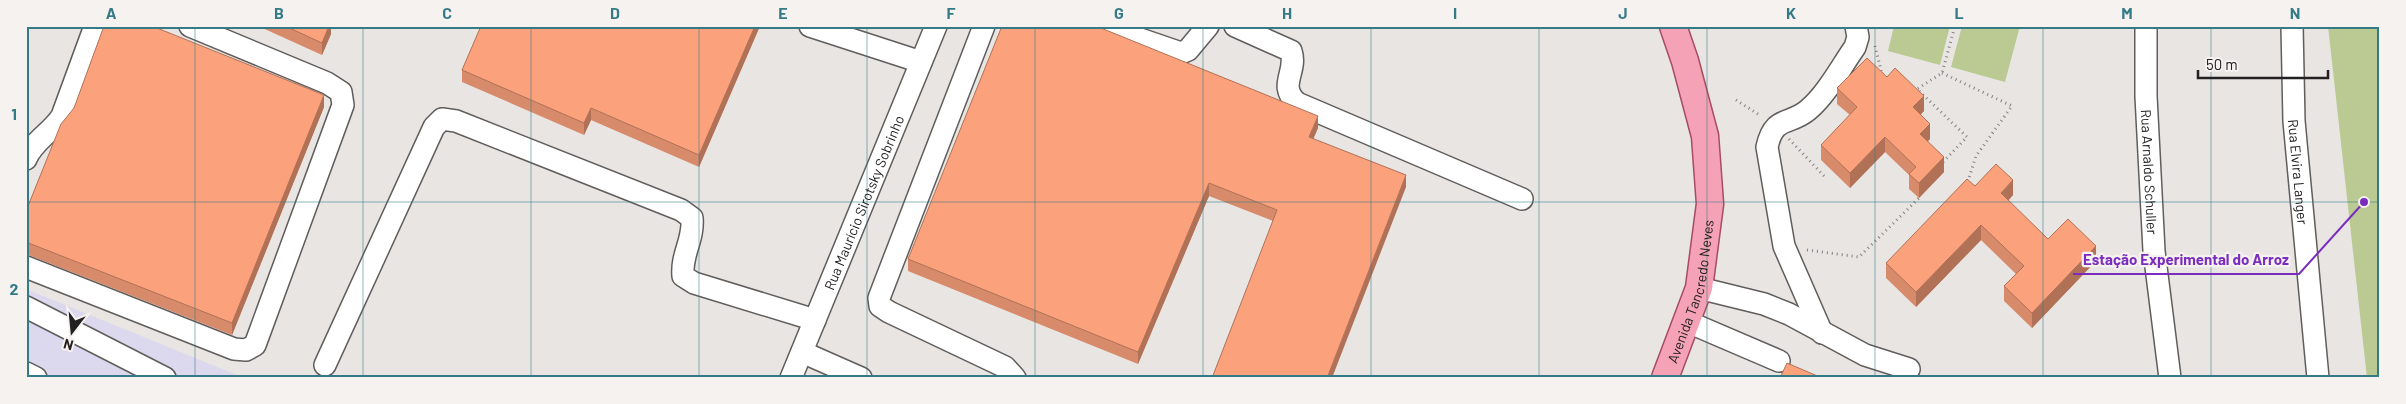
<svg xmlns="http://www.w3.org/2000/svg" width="2406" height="404" viewBox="0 0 2406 404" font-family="Barlow,sans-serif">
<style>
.industrial{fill:#dcd8ee}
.green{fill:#bbca93}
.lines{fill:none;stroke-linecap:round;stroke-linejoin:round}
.minor-casing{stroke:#605d5c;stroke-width:24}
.major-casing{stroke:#a74c62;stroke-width:29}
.path{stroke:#838180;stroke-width:3;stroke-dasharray:1 4;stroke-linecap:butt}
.minor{stroke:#fff;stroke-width:21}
.major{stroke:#f5a2b6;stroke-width:26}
.wall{fill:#d88b6b}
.shaded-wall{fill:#b07157}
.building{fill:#fba27c;stroke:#b07157}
.grid{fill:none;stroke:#357a87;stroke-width:1;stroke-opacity:0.55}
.labels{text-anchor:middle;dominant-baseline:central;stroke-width:4.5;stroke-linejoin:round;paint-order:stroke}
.street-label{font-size:14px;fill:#222020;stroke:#f6f2f0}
.leader{fill:none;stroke:#7b2cbf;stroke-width:2}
.callout-dot{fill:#7b2cbf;stroke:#f6f2f0;stroke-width:2}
.callout-label{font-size:15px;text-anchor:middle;font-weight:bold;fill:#7b2cbf;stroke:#f6f2f0;stroke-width:4.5;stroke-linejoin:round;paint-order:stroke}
.neatline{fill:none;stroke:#357a87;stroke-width:2}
.grid-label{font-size:16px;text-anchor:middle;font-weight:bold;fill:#357a87}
</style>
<rect width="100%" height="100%" fill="#e8e5e3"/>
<path class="industrial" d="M26 289 244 378H26Z"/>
<path class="green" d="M1894 26H1950L1940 65 1888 51Z
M1962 26H2020L2005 82 1951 67Z
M2328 26H2380V378H2367Z"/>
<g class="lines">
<defs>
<g id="minor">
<path d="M810 26 921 62"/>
<path d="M984 26 879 298 880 306 889 312 1005 367 1015 378"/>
<path d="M1102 26 1181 53 1188 50 1208 26"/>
<path d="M1235 26 1291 51C1298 72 1277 85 1297 103L1522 199"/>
<path id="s1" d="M2146 26V96L2154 251 2170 378"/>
<path id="s2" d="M2292 26 2294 121 2318 378"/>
<path d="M26 159C32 142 52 132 62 116L95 26"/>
<path d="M26 267 234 349 246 350 255 345 343 105 341 92 327 83 190 26"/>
<path d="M1699 288 1764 304 1789 314 1865 355 1909 369"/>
<path d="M26 307 165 378"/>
<path d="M1688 322 1779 361"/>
<path d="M1822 333 1784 246 1767 147C1774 115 1789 126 1808 110 1827 94 1841 67 1855 47L1858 37 1856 26"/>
<path d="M802 352 861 378"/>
<path d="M325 365 434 127 442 119 456 121 681 210 692 218C694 240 681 254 683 276L694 283 815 320"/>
<path d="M26 373 36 378"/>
<path id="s3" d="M791 378 936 26"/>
</g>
<g id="major">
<path id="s4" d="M1665 378 1699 288 1710 204 1705 136 1685 61 1673 26"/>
</g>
</defs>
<use href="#minor" class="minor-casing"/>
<use href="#major" class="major-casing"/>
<path class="path" d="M1875 46 1882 74
M1942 73 2012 106 1976 156 1967 184
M1736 100 1761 116
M1789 139 1825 177
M1943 162 1967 137 1917 89 1942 73 1955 26
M1807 250 1859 257 1919 198"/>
<use href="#minor" class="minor"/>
<use href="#major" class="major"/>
</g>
<path class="wall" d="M258 26H331V34L322 55Z
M760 26 699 167 591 120 584 135 462 82V70Z
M1837 88 1924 111 1921 114 1930 139 1928 141 1944 172 1919 198 1909 189V175L1885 152 1850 188 1821 160V145L1850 115 1837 104Z
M324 107 232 335 26 254V211Z
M1318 128 1313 139 1406 187 1273 221 1209 196 1138 364 908 271V259Z
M1975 186 2013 195 2008 201 2048 239 2096 261 2032 328 2004 301V286L2016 274 1981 240 1916 307 1886 278V263Z"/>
<path class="shaded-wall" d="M329 26H331V34L322 55V43Z
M755 26H760L699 167V155Z
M324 95V107L232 335V323Z
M1924 96V111L1913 122V107Z
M591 108V120L584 135V123Z
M1318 116V128L1309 149V137Z
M1930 124V139L1920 149V134Z
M1885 137V152L1850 188V173Z
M1944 157V172L1919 198V183Z
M1406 175V187L1332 378H1327Z
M2013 180V195L2001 208V193Z
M1209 183V196L1138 364V352Z
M1981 225V240L1916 307V292Z
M2096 246V261L2032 328V313Z"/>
<path class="building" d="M104 26H152L324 95 232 323 26 242V211L61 124 74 108Z
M285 26H329L322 43Z
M481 26H755L699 155 591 108 584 123 462 70Z
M1002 26H1096L1318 116 1309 137 1406 175 1327 378H1212L1277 210 1209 183 1138 352 908 259Z
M1867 58 1887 77 1895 68 1924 96 1913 107 1930 124 1920 134 1944 157 1919 183 1909 174 1916 167 1885 137 1850 173 1821 145 1857 107 1837 88Z
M1996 164 2013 180 2001 193 2048 239 2068 219 2096 246 2032 313 2004 286 2024 266 1981 225 1916 292 1886 263 1967 179 1975 186Z
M1787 363 1822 378H1780Z"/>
<path class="grid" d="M195 26V378M363 26V378M531 26V378M699 26V378M867 26V378M1035 26V378M1203 26V378M1371 26V378M1539 26V378M1707 26V378M1875 26V378M2043 26V378M2211 26V378M26 202H2380"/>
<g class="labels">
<g class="street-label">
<text stroke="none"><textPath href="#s2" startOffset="146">Rua Elvira Langer</textPath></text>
<text stroke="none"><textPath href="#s1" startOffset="146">Rua Arnaldo Schuller</textPath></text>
<text stroke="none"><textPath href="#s3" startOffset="190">Rua Maurício Sirotsky Sobrinho</textPath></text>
<text stroke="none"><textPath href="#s4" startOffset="91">Avenida Tancredo Neves</textPath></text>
</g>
</g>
<path class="leader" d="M2364 202L2299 274H2073"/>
<circle class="callout-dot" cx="2364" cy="202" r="5"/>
<g class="callout-label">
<text x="2186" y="265">Estação Experimental do Arroz</text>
</g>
<rect width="2406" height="404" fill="none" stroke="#f6f2f0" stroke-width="55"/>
<g transform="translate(72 332) rotate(196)" stroke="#f6f2f0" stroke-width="4" paint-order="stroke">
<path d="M0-4L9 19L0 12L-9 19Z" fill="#222020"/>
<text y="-8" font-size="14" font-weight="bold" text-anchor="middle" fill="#222020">N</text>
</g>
<path d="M2198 70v8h130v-8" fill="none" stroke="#222020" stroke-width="2.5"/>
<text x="2206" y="70" font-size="15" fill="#222020" stroke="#f6f2f0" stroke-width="4" paint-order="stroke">50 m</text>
<rect x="28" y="28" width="2350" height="348" class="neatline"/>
<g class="grid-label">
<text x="111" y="19">A</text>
<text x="279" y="19">B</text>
<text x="447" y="19">C</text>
<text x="615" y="19">D</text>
<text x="783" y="19">E</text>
<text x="951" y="19">F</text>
<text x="1119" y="19">G</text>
<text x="1287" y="19">H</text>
<text x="1455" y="19">I</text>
<text x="1623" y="19">J</text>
<text x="1791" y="19">K</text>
<text x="1959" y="19">L</text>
<text x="2127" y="19">M</text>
<text x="2295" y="19">N</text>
<text x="14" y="120">1</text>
<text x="14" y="295">2</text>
</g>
</svg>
